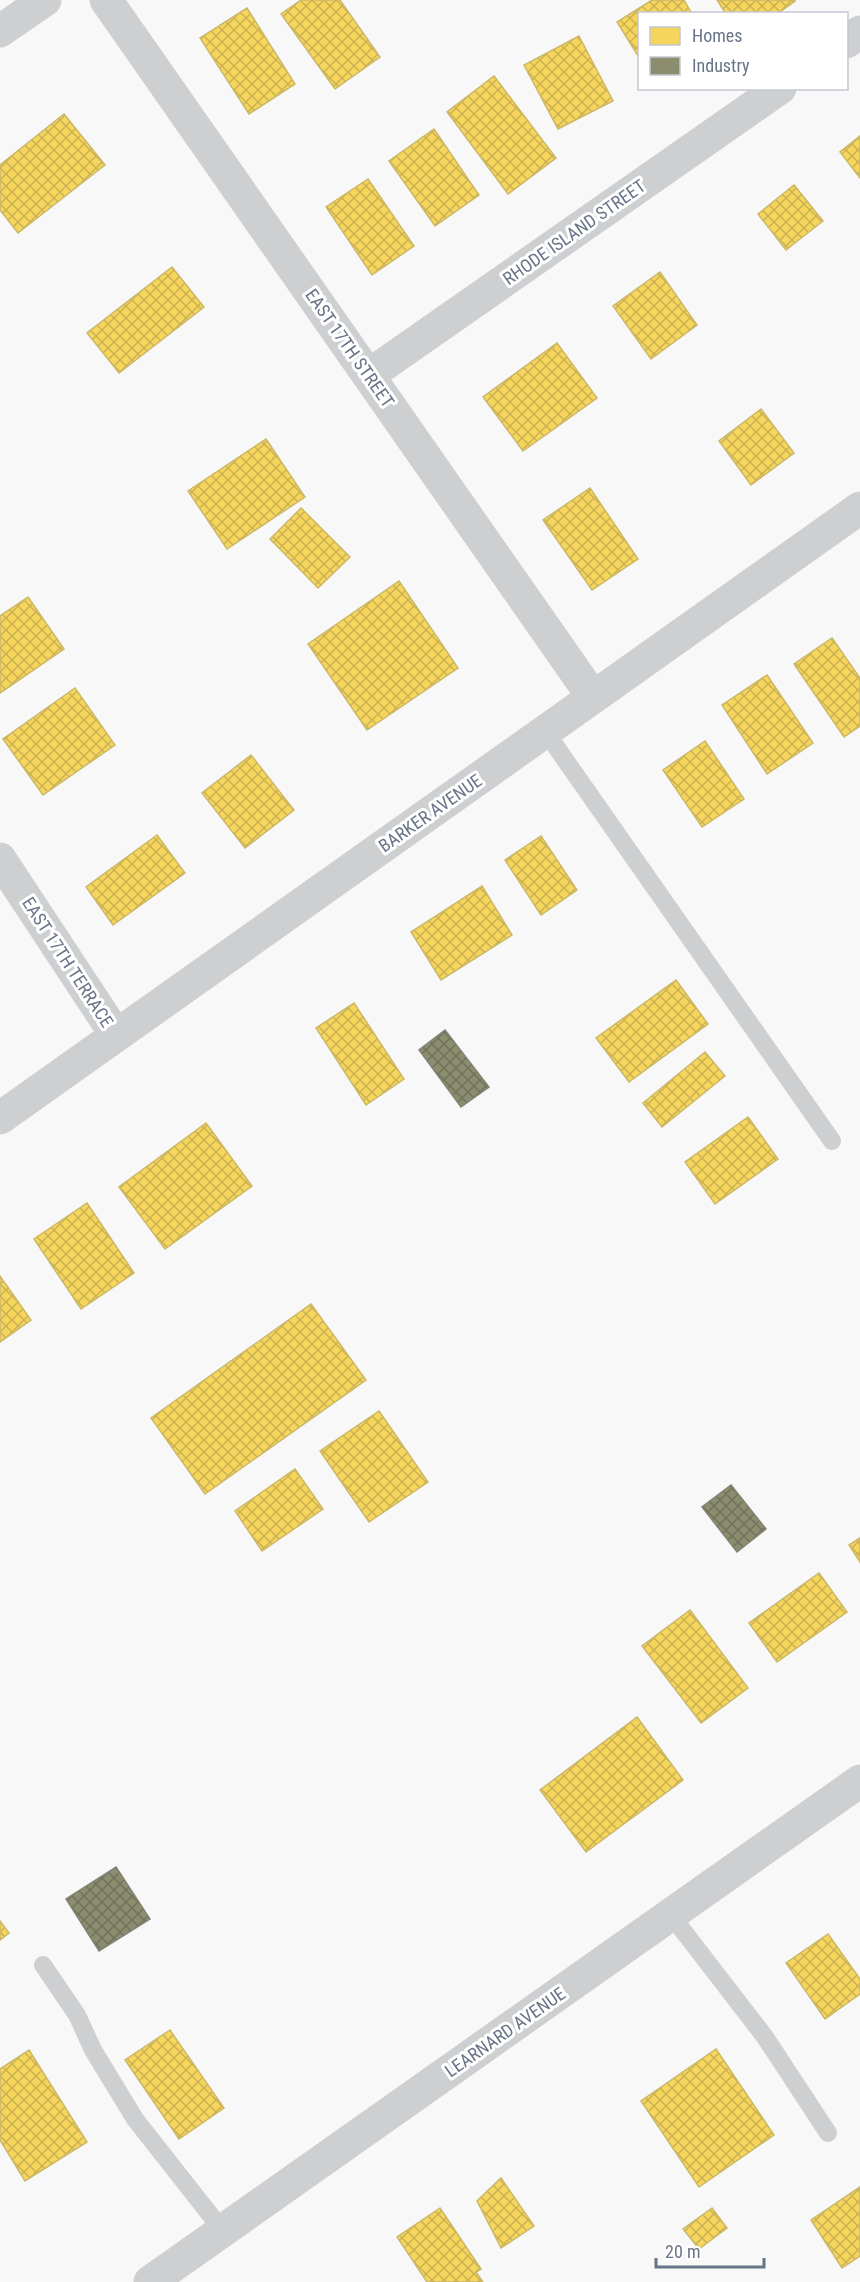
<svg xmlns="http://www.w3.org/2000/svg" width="860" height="2282" viewBox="0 0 860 2282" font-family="'Roboto Condensed',sans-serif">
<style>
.homes{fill:url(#homes-cross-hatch);stroke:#cbb869;stroke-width:1.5}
.industry{fill:url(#industry-cross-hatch);stroke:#818576;stroke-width:1.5}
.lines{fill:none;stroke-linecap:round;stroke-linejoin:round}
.service{stroke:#cecfd1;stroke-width:18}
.minor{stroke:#cecfd1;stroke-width:33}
.tertiary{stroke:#cecfd1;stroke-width:33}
.labels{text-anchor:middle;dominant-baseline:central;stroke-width:6;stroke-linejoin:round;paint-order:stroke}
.street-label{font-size:18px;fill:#687487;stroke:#fff}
</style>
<defs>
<pattern id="homes-cross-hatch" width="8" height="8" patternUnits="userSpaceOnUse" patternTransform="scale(1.5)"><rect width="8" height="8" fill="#f6d55c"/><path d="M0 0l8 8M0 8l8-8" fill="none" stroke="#cbb152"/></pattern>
<pattern id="industry-cross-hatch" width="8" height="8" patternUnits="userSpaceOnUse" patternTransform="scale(1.5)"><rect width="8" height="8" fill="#8c8c6e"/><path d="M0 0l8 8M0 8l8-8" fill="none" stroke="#71725c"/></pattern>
</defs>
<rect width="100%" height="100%" fill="#f8f8f8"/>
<path class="homes" d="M301 0H340L380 57 335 89 281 14Z
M652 0H684L692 14H640V59L617 22Z
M717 0H795V1L777 14H726Z
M247 8 295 84 249 114 200 38Z
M579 36 613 101 558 129 524 65Z
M494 76 556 158 508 194 447 112Z
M64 114 105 165 18 233 0 210V165Z
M434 129 479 195 435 226 389 161Z
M860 136V178L840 152Z
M368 179 414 246 372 275 326 207Z
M794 185 823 221 786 250 758 214Z
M172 267 204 307 119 373 87 333Z
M660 272 697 325 651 359 613 306Z
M557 343 597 398 523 451 483 397Z
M761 409 794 453 751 485 719 441Z
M266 439 305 497 227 549 188 491Z
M590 488 638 559 592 590 543 520Z
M301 508 350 557 318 588 270 539Z
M399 581 458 668 367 730 308 644Z
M28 597 64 649 0 693V616Z
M832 638 860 678V726L844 737 794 664Z
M767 675 813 743 767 774 722 705Z
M75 688 115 745 43 795 3 739Z
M705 741 744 799 702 827 663 770Z
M251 755 294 810 245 848 202 793Z
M157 835 185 873 113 925 86 887Z
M541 836 577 890 541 915 505 860Z
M482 886 512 935 441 980 411 932Z
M676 980 708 1024 629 1082 596 1038Z
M354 1003 404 1079 366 1105 316 1028Z
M705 1052 725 1076 662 1127 643 1103Z
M748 1117 778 1159 715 1204 685 1162Z
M206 1123 252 1186 165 1249 119 1187Z
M87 1203 134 1273 81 1309 34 1239Z
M0 1276 31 1320 0 1342Z
M311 1304 366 1380 205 1494 151 1418Z
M379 1411 428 1482 369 1522 320 1451Z
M295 1469 323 1509 262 1551 235 1511Z
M860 1538V1562L849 1545Z
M819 1573 847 1612 777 1662 749 1623Z
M690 1610 748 1688 701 1723 642 1646Z
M637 1717 683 1780 586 1852 540 1790Z
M0 1921 9 1933 0 1940Z
M828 1934 860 1979V1994L825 2019 786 1963Z
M170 2030 224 2108 179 2139 125 2060Z
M716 2049 774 2135 699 2187 641 2101Z
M29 2050 87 2142 25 2181 0 2140V2069Z
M501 2178 534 2226 501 2248 477 2201Z
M860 2187V2256L842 2268 811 2220Z
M440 2208 481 2269 476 2272 483 2282H427L397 2237Z
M712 2208 727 2228 699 2249 683 2229Z"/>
<path class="industry" d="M445 1030 489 1087 461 1107 419 1050Z
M731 1485 766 1529 737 1552 702 1507Z
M116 1867 150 1919 99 1951 66 1899Z"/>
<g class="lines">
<path class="service" d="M545 731 832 1141
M671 1915 765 2037 828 2133
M43 1965 77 2015 93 2050 135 2119 223 2231"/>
<path class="minor" d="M106 0 593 697
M0 31 45 0
M846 42 860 32
M369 375 780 88
M0 859 116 1035
M150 2282 860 1781"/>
<path class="tertiary" d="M0 1118 860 508"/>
</g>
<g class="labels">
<g class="street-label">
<text transform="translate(574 232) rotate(-35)">RHODE ISLAND STREET</text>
<text transform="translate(350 348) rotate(55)">EAST 17TH STREET</text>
<text transform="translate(430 813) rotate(-35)">BARKER AVENUE</text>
<text transform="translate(68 962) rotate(57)">EAST 17TH TERRACE</text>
<text transform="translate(505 2032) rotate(-35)">LEARNARD AVENUE</text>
</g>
</g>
<rect x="638" y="12" width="210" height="78" fill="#ffffff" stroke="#c3c7cf" stroke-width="1.5"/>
<rect x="650" y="27" width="30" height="18" fill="#f6d55c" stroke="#c3c7cf" stroke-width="1.5"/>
<text x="692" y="42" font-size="18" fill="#687487">Homes</text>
<rect x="650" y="57" width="30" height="18" fill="#8c8c6e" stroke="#c3c7cf" stroke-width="1.5"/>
<text x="692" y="72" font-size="18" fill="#687487">Industry</text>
<path d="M656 2258v9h108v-9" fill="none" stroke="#687487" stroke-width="3"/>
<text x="665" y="2258" font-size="18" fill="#687487" stroke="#ffffff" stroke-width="4.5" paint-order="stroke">20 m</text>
</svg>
